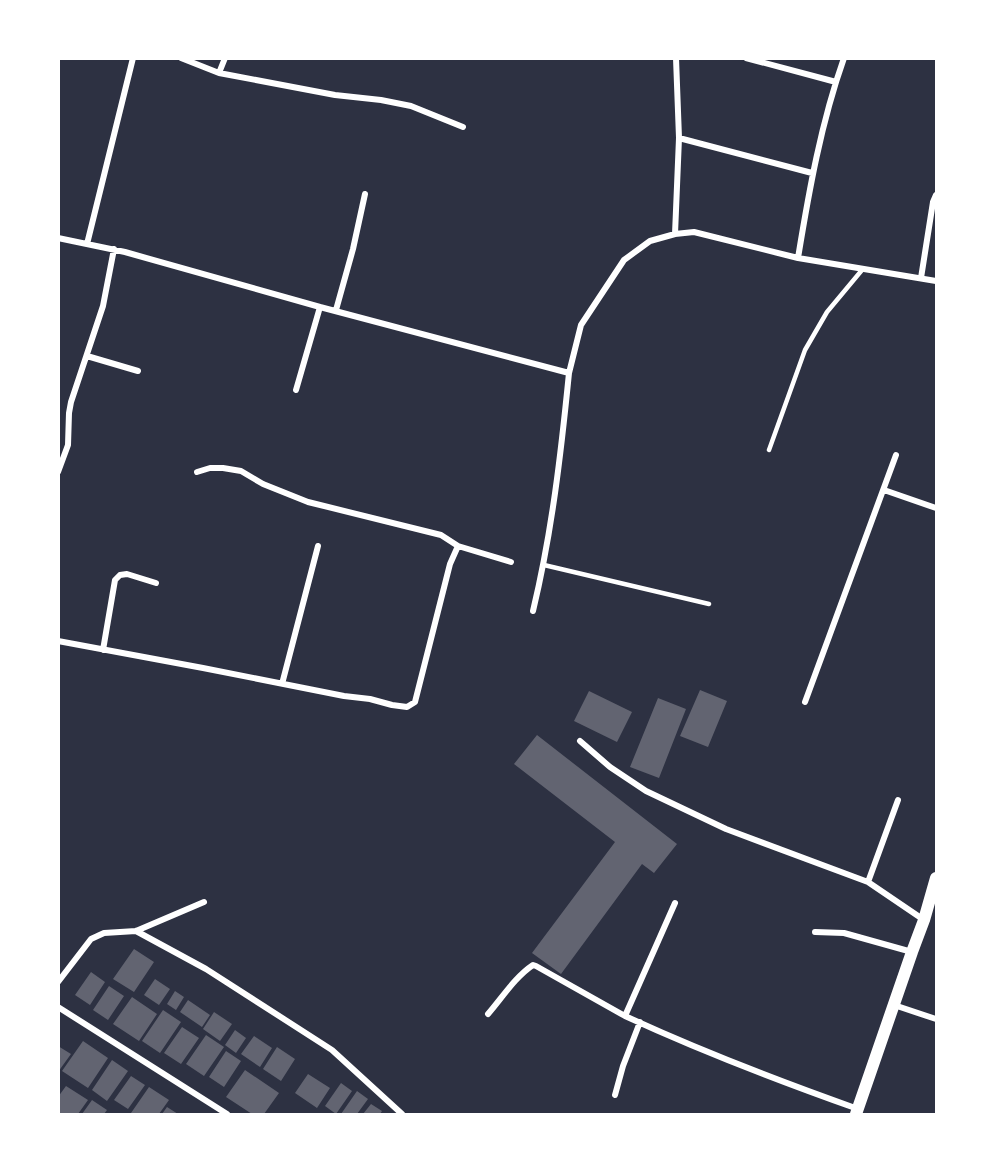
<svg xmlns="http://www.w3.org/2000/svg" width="995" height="1173" viewBox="0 0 995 1173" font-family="Figtree,sans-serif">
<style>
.building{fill:#626471}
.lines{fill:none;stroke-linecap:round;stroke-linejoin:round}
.service{stroke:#fff;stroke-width:4.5}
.minor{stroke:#fff;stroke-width:6}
.secondary{stroke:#fff;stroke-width:12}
</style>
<rect width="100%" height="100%" fill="#2d3142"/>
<path class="building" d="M700 690 727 701 708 747 680 736Z
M589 691 632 712 617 742 574 721Z
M658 698 686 709 659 778 630 767Z
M537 735 677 844 654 873 642 864 561 974 532 953 615 842 514 764Z
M134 949 154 962 134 992 113 979Z
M91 972 105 982 90 1005 75 995Z
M155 979 170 989 159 1005 144 995Z
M109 986 124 996 108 1020 93 1010Z
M175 991 184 997 176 1010 167 1004Z
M132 997 157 1014 139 1041 113 1024Z
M188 1000 210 1015 202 1027 180 1012Z
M163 1010 181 1022 160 1053 142 1041Z
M214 1012 232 1024 220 1041 203 1029Z
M182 1027 199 1038 181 1064 164 1053Z
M235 1030 246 1038 236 1053 225 1045Z
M206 1035 224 1047 204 1076 186 1064Z
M254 1036 272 1048 260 1067 241 1054Z
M83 1041 108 1058 88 1088 62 1071Z
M58 1046 71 1054 58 1072Z
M277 1047 295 1059 281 1081 263 1069Z
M226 1051 241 1061 224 1087 209 1077Z
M112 1060 128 1071 107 1101 92 1090Z
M245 1070 279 1093 264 1114H252L226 1097Z
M308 1074 330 1088 317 1108 295 1093Z
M131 1076 145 1085 128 1109 114 1100Z
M341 1083 352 1091 336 1114 325 1106Z
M66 1086 88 1100 78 1114H58V1097Z
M149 1087 169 1100 159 1114H133L131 1113Z
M357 1091 368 1099 357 1114H341Z
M92 1100 107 1110 104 1114H82Z
M371 1104 382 1111 380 1114H363Z
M167 1107 178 1114H162Z"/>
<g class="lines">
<path class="service" d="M769 450 805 350 827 312 862 270
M544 565 709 604"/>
<path class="minor" d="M181 58 219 73 335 95 381 100 411 106 463 127
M746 58 836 82
M219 73 225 58
M679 138 812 173
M675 234 679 138 676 58
M58 238 125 252 320 307 569 373 581 325 624 260 650 241 675 234 694 232 798 258 936 281
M87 244 133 58
M798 258C809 191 821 123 844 58
M921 278 933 202 936 195
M336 310 353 249 365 194
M87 356 138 371
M296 390 320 307
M58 472 68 445 69 413 71 402 103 306 114 249
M197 472 210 468H223L241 471 263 484 308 502 441 535 458 546
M884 490 936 508
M533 611C552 532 561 453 569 373
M58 641 203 668 344 696 370 699 392 705 407 707 415 702 450 564 458 546 511 562
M103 650 115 580 120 575 127 574 156 583
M282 684 318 546
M805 702 896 455
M580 741 610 767 646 791 726 829 868 882
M898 800 868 882 924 920
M136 931 206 969 332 1050 402 1114
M815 932 844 933 912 952
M58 982 91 939 104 933 136 931 204 902
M894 1005 936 1019
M58 1007 227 1114
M488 1014C502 998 515 977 533 965L536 966 625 1016C701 1051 779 1081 858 1109
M625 1016 675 903
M615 1095 623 1066 640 1022"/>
<path class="secondary" d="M856 1114 912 952 924 920 936 878"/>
</g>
<rect width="995" height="1173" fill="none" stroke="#ffffff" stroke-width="120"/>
</svg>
